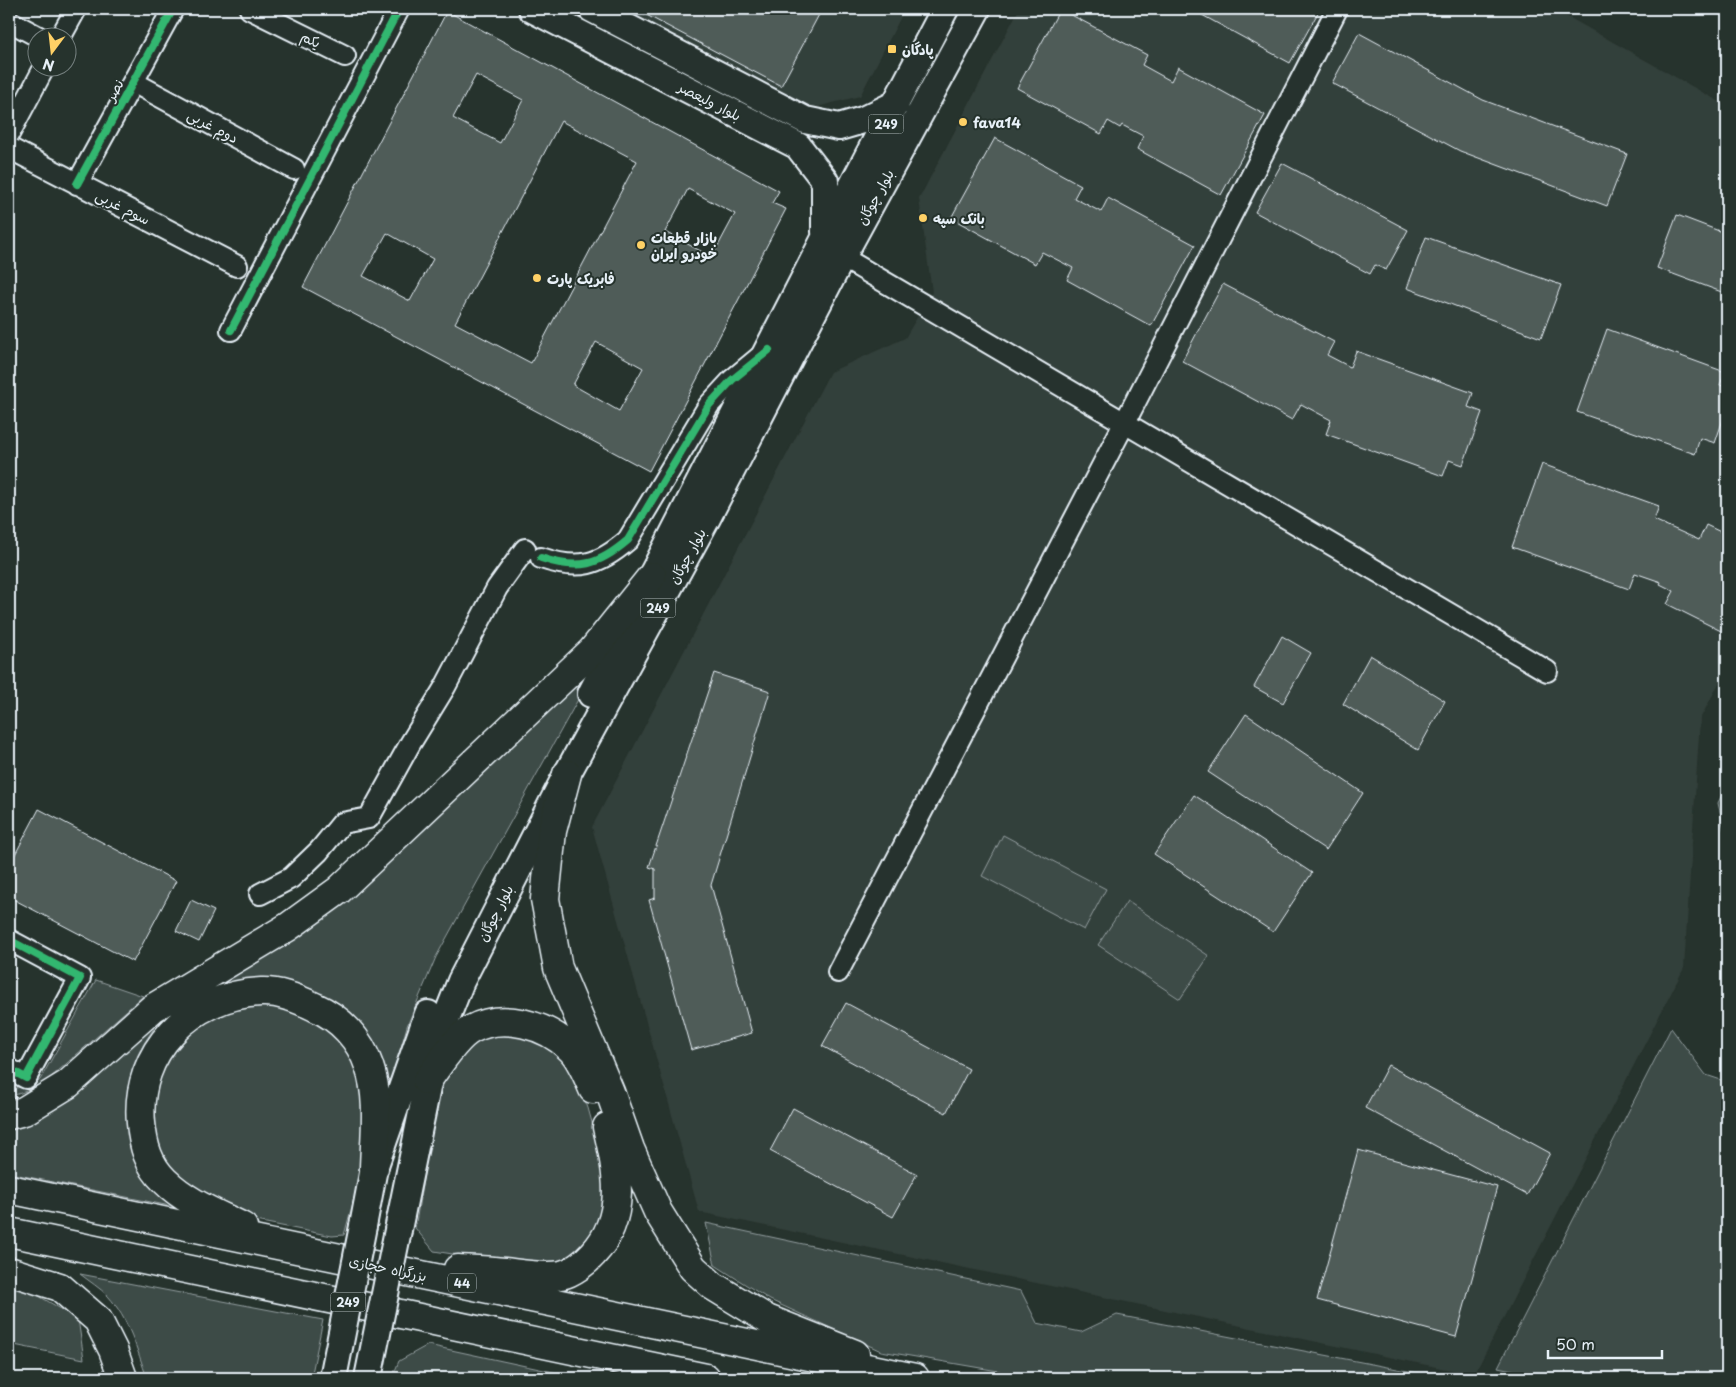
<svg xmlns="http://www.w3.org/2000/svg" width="1736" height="1387" viewBox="0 0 1736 1387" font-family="'Playpen Sans','Playpen Sans Arabic',sans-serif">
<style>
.built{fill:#333f3a}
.green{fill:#3e4b47;stroke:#939ea0}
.building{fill:#505c59;stroke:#e8f1f8;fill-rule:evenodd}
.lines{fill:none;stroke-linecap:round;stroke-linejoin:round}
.minor-casing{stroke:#e8f1f8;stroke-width:24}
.major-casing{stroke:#e8f1f8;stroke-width:30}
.highway-casing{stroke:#e8f1f8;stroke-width:31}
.minor{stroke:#26332d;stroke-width:20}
.major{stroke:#26332d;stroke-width:26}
.highway{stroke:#26332d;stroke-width:28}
.major-bridge-casing{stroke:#e8f1f8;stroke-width:30;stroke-linecap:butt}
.major-bridge{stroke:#26332d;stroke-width:26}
.cycleway-casing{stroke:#26332d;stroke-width:11}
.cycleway{stroke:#33b770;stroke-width:8}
.poi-dot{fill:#ffd166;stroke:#26332d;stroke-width:2}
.labels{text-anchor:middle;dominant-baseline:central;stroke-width:4;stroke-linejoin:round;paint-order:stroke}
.shield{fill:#26332d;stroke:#aeb8bb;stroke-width:1}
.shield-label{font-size:12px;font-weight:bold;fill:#e8f1f8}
.street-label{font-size:14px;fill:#e8f1f8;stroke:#26332d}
.poi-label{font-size:14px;font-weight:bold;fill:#e8f1f8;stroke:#26332d;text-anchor:start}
</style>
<rect width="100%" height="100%" fill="#26332d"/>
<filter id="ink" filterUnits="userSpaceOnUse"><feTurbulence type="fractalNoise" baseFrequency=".02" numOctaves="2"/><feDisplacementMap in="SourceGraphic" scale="10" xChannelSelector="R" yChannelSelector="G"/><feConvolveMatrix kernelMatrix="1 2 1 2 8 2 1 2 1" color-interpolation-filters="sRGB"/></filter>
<g filter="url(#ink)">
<path class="built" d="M612 9H905L860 96 805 110Z
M1019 9H1554L1727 106V668L1700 719 1684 968 1474 1375 699 1212 592 827 830 372 905 338 932 292 919 199Z"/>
<path class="green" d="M597 665 436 957 407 1026 388 1096 373 1047 268 979 224 983 218 981 282 948 368 880 529 722Z
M1727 784V842L1718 803Z
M1003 835 1106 889 1084 930 982 876Z
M1127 901 1209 956 1180 999 1098 945Z
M96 980 143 996 41 1086 9 1097V1084L17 1088 40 1080Z
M258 1004 277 1006 305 1014 344 1039 358 1068 367 1125 365 1159 344 1235 332 1236 241 1218 173 1174 155 1145 153 1075 188 1031 233 1007Z
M165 1013C143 1044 130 1059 128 1099L185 1209 9 1173V1132L35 1119Z
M1671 1028 1706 1075 1727 1082V1378H1549L1498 1367Z
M512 1033 550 1044 571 1065 588 1108 607 1176V1216L593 1250 545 1269 434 1251 415 1228C421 1196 437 1074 457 1055 475 1038 489 1037 512 1033Z
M706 1223 1021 1291 1037 1323 1081 1332 1117 1315 1444 1378H1039L881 1351 770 1300 715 1265Z
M80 1274 323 1320 311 1378H147C137 1350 129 1319 108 1296 100 1288 89 1281 80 1274Z
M9 1287 32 1292 78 1319 84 1359 9 1344Z
M428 1345 581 1378H392L399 1361Z"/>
<path class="building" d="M635 9H822L781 86Z
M1060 9 1147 55 1142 65 1171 81 1178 67 1265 115 1221 195 1137 149 1143 136 1122 125 1120 128 1108 121 1101 134 1017 88Z
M1191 9H1320L1290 63Z
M447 11 779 191 772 203 786 209 649 471 303 287ZM476 75 523 100 500 143 453 118ZM561 121 637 161 531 363 455 323ZM688 189 735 214 712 257 665 232ZM387 233 433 259 410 301 363 276ZM596 342 643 368 619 411 573 385Z
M1359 33 1483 100 1627 154 1607 206 1460 151 1332 83Z
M995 138 1081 185 1074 198 1101 212 1108 198 1195 245 1151 326 1067 280 1073 268 1042 252 1035 264 951 218Z
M1282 163 1408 230 1386 270 1375 265 1370 274 1255 212Z
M1677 215 1727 234V294L1657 268Z
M1426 237 1561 285 1541 338 1407 288Z
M1223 284 1334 342 1327 355 1350 367 1356 351 1473 393 1468 407 1482 412 1463 465 1449 460 1443 476 1326 434 1331 420 1301 404 1292 420 1182 361Z
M1607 329 1725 372 1720 385 1727 388V408L1715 443 1700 438 1695 454 1577 412Z
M1542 464 1659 506 1654 520 1699 540 1706 525 1727 535V634L1667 604 1674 591 1660 584 1661 582 1635 573 1629 589 1512 547Z
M1282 636 1311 653 1283 703 1254 687Z
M1370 655 1445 701 1418 750 1343 704Z
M714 673 770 691 711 885 752 1033 691 1050 649 900 655 898V869L649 867Z
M1246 714 1363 793 1326 850 1208 772Z
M1194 795 1312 873 1273 932 1154 854Z
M39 809 176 881 133 962 9 897V866Z
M191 900 214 911 199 942 176 931Z
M846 1003 969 1069 946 1113 822 1046Z
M1388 1065 1550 1153 1527 1195 1365 1108Z
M793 1108 917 1174 893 1217 770 1151Z
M1358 1150 1497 1187 1456 1337 1317 1300Z"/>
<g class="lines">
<defs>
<path id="minor" d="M250 9 345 56
M9 21 41 38
M60 38 76 9
M133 82 294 169
M9 134 44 68
M9 148 237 266
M77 184 173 9
M842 257 1547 671
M231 330 399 9
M541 558C579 571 599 565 628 540L709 405 732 380 761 356
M260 894 291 878 319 851 342 823 369 818 410 744 445 687 497 588 525 549
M9 940 80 978 26 1078 9 1069
M838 972 1124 424 1337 9"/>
<path id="major" d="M532 9 798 146 825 181V232
M592 9 805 120 839 127 863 120 896 104
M591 694 825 238 945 9
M363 1226 374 1168 428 1014
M398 1230 436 1044 461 981 567 774 707 518 842 257 977 9"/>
<path id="highway" d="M567 774 552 831 545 899 558 968 610 1092 630 1149 658 1212 693 1268 713 1286 767 1319 855 1354
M427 1081C438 1066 456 1037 472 1029 503 1012 547 1025 571 1049 580 1058 588 1077 593 1089
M9 1115 24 1111 68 1084 153 1008 288 927 339 890 592 651 652 576
M9 1189 915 1378
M243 1227C217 1214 186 1202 165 1181 148 1165 143 1145 141 1123 134 1052 191 995 261 992 279 991 299 999 315 1007 340 1018 360 1039 369 1066 380 1097 375 1135 374 1168
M9 1232 706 1378
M458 1269C473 1270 488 1270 504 1272 522 1274 542 1278 561 1275 572 1273 586 1262 593 1254 627 1218 618 1171 607 1127
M9 1271 60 1287 98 1320 113 1350 123 1378"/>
</defs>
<use href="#minor" class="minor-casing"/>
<use href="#major" class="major-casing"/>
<use href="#highway" class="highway-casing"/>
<use href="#minor" class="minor"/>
<use href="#major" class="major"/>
<use href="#highway" class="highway"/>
<defs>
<path id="major-bridge" d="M333 1378 363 1226
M368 1378 398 1230"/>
</defs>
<use href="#major-bridge" class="major-bridge-casing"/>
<use href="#major-bridge" class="major-bridge"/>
<defs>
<path id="cycleway" d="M77 184 173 9
M231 330 399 9
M541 558C579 571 599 565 628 540L709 405 732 380 769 350
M9 940 80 978 26 1078 9 1069"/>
</defs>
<use href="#cycleway" class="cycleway-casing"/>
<use href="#cycleway" class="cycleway"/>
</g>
</g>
<g class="poi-dot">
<rect x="887" y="44" width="10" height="10" rx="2.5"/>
<circle cx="963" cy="122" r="5"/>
<circle cx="923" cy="218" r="5"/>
<circle cx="641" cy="245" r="5"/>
<circle cx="537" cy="278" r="5"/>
</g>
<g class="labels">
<g class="shield">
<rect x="868.5" y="114.5" width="35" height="19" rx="4"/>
<rect x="640.5" y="598.5" width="35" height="19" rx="4"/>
<rect x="448" y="1273.5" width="28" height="19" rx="4"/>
<rect x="330.5" y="1292.5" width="35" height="19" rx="4"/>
</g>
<g class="shield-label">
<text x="886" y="124">249</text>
<text x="658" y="608">249</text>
<text x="462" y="1283">44</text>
<text x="348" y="1302">249</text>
</g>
<g class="street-label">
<text transform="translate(311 39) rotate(27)">یکم</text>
<text transform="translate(114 90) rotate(-61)">نصر</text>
<text transform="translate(710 101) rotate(27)">بلوار ولیعصر</text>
<text transform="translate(213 126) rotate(28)">دوم غربی</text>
<text transform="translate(875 197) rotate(-61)">بلوار چوگان</text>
<text transform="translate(123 207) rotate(27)">سوم غربی</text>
<text transform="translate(687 556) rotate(-61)">بلوار چوگان</text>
<text transform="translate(495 913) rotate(-63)">بلوار چوگان</text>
<text transform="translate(388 1268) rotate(12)">بزرگراه حجازی</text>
</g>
<g class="poi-label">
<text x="902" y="49">پادگان</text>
<text x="973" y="122">fava14</text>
<text x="933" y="218">بانک سپه</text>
<text x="651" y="237">بازار قطعات<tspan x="651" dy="16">خودرو ایران</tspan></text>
<text x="547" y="278">فابریک پارت</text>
</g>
</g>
<rect width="1736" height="1387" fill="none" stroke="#26332d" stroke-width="30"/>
<rect x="15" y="15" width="1706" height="1357" fill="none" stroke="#e8f1f8" stroke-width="2" filter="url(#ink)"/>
<g transform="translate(52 52) rotate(195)"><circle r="24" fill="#26332d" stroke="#747f7e"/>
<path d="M0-4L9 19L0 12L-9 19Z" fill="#ffd166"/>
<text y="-8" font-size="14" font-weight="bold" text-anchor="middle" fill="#e8f1f8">N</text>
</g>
<path d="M1548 1350v8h114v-8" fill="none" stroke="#e8f1f8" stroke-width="2.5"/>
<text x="1556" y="1350" font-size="15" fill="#e8f1f8" stroke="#26332d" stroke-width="4" paint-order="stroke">50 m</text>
</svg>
